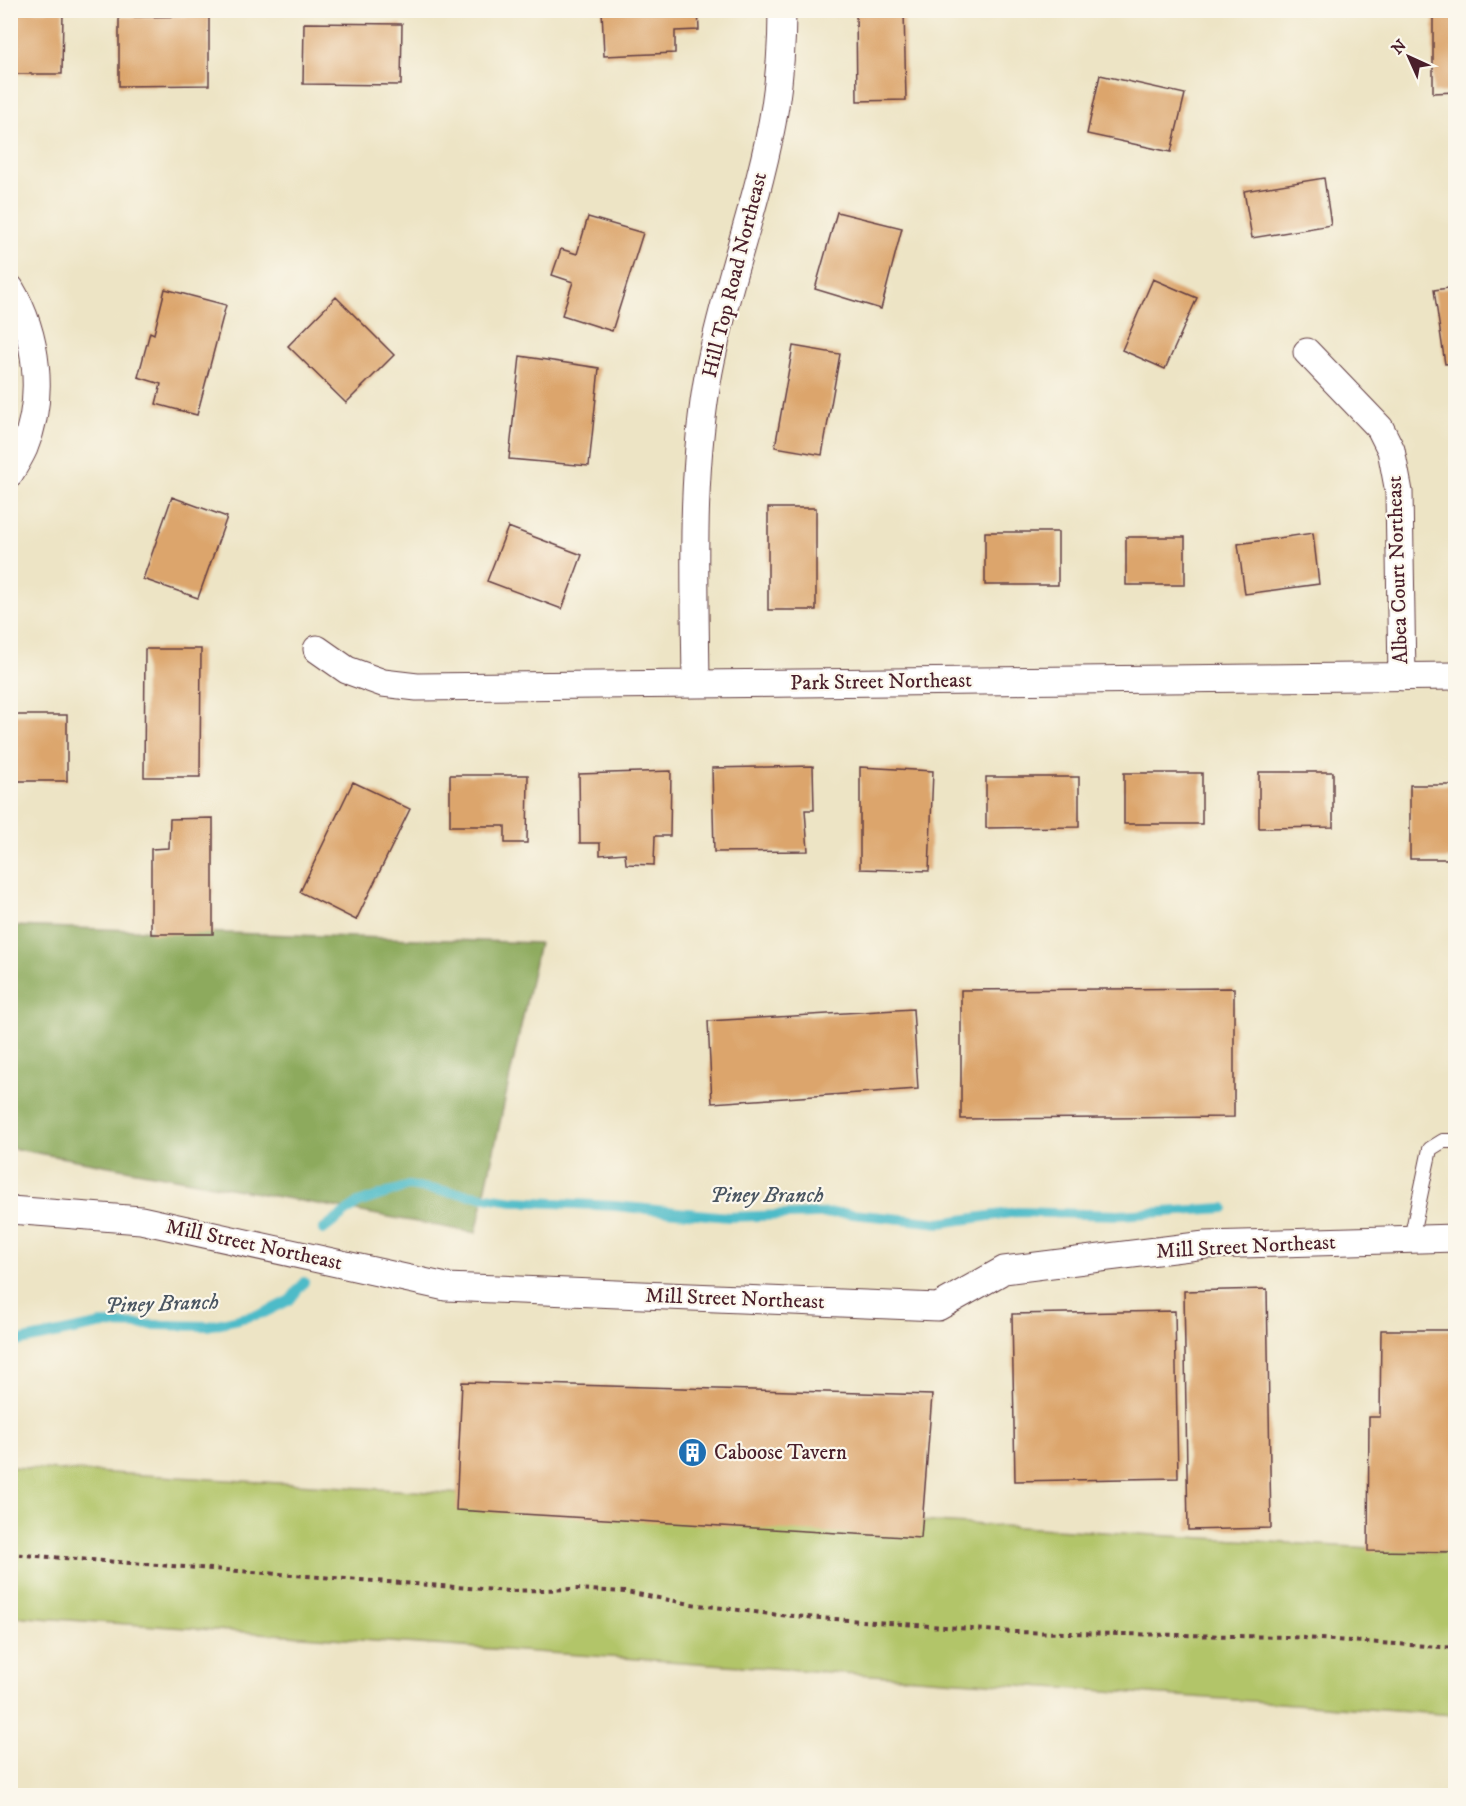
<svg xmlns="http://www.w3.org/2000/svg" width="1466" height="1806" viewBox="0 0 1466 1806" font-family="'IM FELL DW Pica',serif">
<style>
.green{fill:#b2c569;stroke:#7e724a;stroke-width:1.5}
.forest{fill:#8daa5d;stroke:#6c6444;stroke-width:1.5}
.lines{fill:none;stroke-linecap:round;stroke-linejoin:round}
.stream{stroke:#4ebbc8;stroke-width:10}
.building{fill:#dca56c}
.service-casing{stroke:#623d42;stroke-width:16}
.minor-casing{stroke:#623d42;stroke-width:29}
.path{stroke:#623d42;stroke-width:4;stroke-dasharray:4.5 4.5;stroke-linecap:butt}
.service{stroke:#fff;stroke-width:14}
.minor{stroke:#fff;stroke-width:27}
.labels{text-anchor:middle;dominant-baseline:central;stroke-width:4.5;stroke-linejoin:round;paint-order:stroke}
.street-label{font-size:21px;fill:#4a1f2b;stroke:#fbf7ec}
.poi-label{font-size:21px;fill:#4a1f2b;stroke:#fbf7ec;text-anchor:start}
.water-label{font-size:22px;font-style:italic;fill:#4b5662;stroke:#fbf7ec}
</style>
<rect width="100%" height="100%" fill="#fbf7ec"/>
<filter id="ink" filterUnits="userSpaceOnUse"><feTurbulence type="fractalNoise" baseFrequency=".0167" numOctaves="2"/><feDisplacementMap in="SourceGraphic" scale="12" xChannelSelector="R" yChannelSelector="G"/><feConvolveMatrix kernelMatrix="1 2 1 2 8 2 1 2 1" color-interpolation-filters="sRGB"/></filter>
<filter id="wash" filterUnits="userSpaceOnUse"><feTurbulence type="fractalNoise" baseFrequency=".008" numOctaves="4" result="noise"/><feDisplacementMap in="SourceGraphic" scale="24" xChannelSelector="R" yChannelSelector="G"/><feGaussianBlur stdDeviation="1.35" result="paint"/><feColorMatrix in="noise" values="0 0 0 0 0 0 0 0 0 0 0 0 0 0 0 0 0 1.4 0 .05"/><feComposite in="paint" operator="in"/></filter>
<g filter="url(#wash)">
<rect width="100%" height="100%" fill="#ede4c5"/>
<path class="green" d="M10 1467 1455 1553V1715L11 1616Z"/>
<path class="forest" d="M11 926 539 943 476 1233 11 1148Z"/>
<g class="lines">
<path class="stream" d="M323 1230 358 1203 408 1186 514 1201 615 1206 728 1217 843 1213 940 1223 1017 1212 1119 1215 1224 1208
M10 1343 103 1324 208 1326 264 1313 290 1300 304 1282"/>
</g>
<g id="blocks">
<path class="building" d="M602 10H698L699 30 675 31V53L604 56Z
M856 10H904L906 100 857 101Z
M1433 10H1456V92L1433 93Z
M10 11H63L62 74H10Z
M209 16V85L119 86V17Z
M304 23 402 24 401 85 303 84Z
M1100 75 1185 94 1171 152 1087 134Z
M1324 178 1331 225 1252 238 1244 191Z
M837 212 902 228 881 309 815 289Z
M588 217 643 233 612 331 562 315 573 282 552 275 561 249 577 254Z
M1153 279 1197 298 1165 369 1122 350Z
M1456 287V363L1445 364 1434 290Z
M165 289 226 305 197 415 156 404 161 384 138 377 150 332 154 334Z
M336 297 394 355 346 403 288 346Z
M793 346 840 354 822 455 775 447Z
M520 356 599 368 589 466 509 459Z
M172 497 227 517 198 598 143 579Z
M768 508H816V610H768Z
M508 527 582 555 562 609 487 581Z
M985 532H1058V585H985Z
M1313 533 1319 584 1245 594 1238 544Z
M1126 537H1185V585H1126Z
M145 649H201L200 777H144Z
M10 715H67V781H10Z
M813 766 814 810H805L808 851 714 852 712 768Z
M860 767 933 771 929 871 860 869Z
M671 771 670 836H655L654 865 626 864 625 853 600 855V843H580L579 774Z
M1259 772H1333V827L1259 828Z
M1124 773H1202V824H1124Z
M450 775H528L527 843H505V826H450Z
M986 777H1079V827L986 828Z
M353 782 410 809 356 920 300 892Z
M1410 785H1456V859H1410Z
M213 818V934H151V849L169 848 170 819Z
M1234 988V1117L961 1119V990Z
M913 1009 918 1089 712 1103 708 1021Z
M1267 1289 1271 1528 1188 1530 1184 1291Z
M1175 1311 1178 1478 1015 1481 1012 1314Z
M1381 1330H1456V1552L1368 1551 1369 1417H1380Z
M462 1382 932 1395 921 1538 456 1510Z"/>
</g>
</g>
<g filter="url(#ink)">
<use href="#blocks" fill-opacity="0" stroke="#623d42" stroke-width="1.5"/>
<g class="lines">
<defs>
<path id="service" d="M1411 1239 1430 1149 1443 1141H1456"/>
<path id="minor" d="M10 288C38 335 45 398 24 448 20 457 15 465 10 473
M1307 352 1380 428 1391 450 1399 492 1402 677
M317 649 347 670 383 683 417 687 1456 676
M696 684C695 580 690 474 709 371 726 282 761 196 775 106 780 74 782 42 782 10
M10 1210 141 1220 446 1287 938 1307 1004 1270 1205 1245 1456 1238"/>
</defs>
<use href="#service" class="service-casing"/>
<use href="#minor" class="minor-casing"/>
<path class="path" d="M10 1554 509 1591 574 1589 626 1592 691 1604 779 1615 1013 1632 1289 1637 1456 1648"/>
<use href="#service" class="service"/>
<use href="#minor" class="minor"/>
</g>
</g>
<defs>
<symbol id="building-disc" viewBox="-11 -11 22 22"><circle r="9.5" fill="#1f6fb2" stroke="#fbf7ec"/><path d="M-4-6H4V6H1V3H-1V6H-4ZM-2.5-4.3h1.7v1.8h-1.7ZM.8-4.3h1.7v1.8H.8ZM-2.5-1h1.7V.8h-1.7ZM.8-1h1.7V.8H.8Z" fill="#fff"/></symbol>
</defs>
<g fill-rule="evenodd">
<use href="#building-disc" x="676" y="1436" width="33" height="33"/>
</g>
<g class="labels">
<g class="street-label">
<text transform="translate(735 275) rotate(-76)">Hill Top Road Northeast</text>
<text transform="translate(1398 570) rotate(-92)">Albea Court Northeast</text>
<text transform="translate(881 682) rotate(-1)">Park Street Northeast</text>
<text transform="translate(254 1245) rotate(12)">Mill Street Northeast</text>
<text transform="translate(1246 1247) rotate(-3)">Mill Street Northeast</text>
<text transform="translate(735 1299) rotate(2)">Mill Street Northeast</text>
</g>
<g class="poi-label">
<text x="714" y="1453">Caboose Tavern</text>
</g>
<g class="water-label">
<text x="767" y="1195">Piney Branch</text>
<text transform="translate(162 1304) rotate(-2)">Piney Branch</text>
</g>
</g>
<rect width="1466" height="1806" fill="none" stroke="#fbf7ec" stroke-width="36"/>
<g transform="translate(1409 57) rotate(315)" stroke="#fbf7ec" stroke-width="4.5" paint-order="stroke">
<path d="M0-4.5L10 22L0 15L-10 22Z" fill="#4a1f2b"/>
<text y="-9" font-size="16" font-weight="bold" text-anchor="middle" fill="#4a1f2b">N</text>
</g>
</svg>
